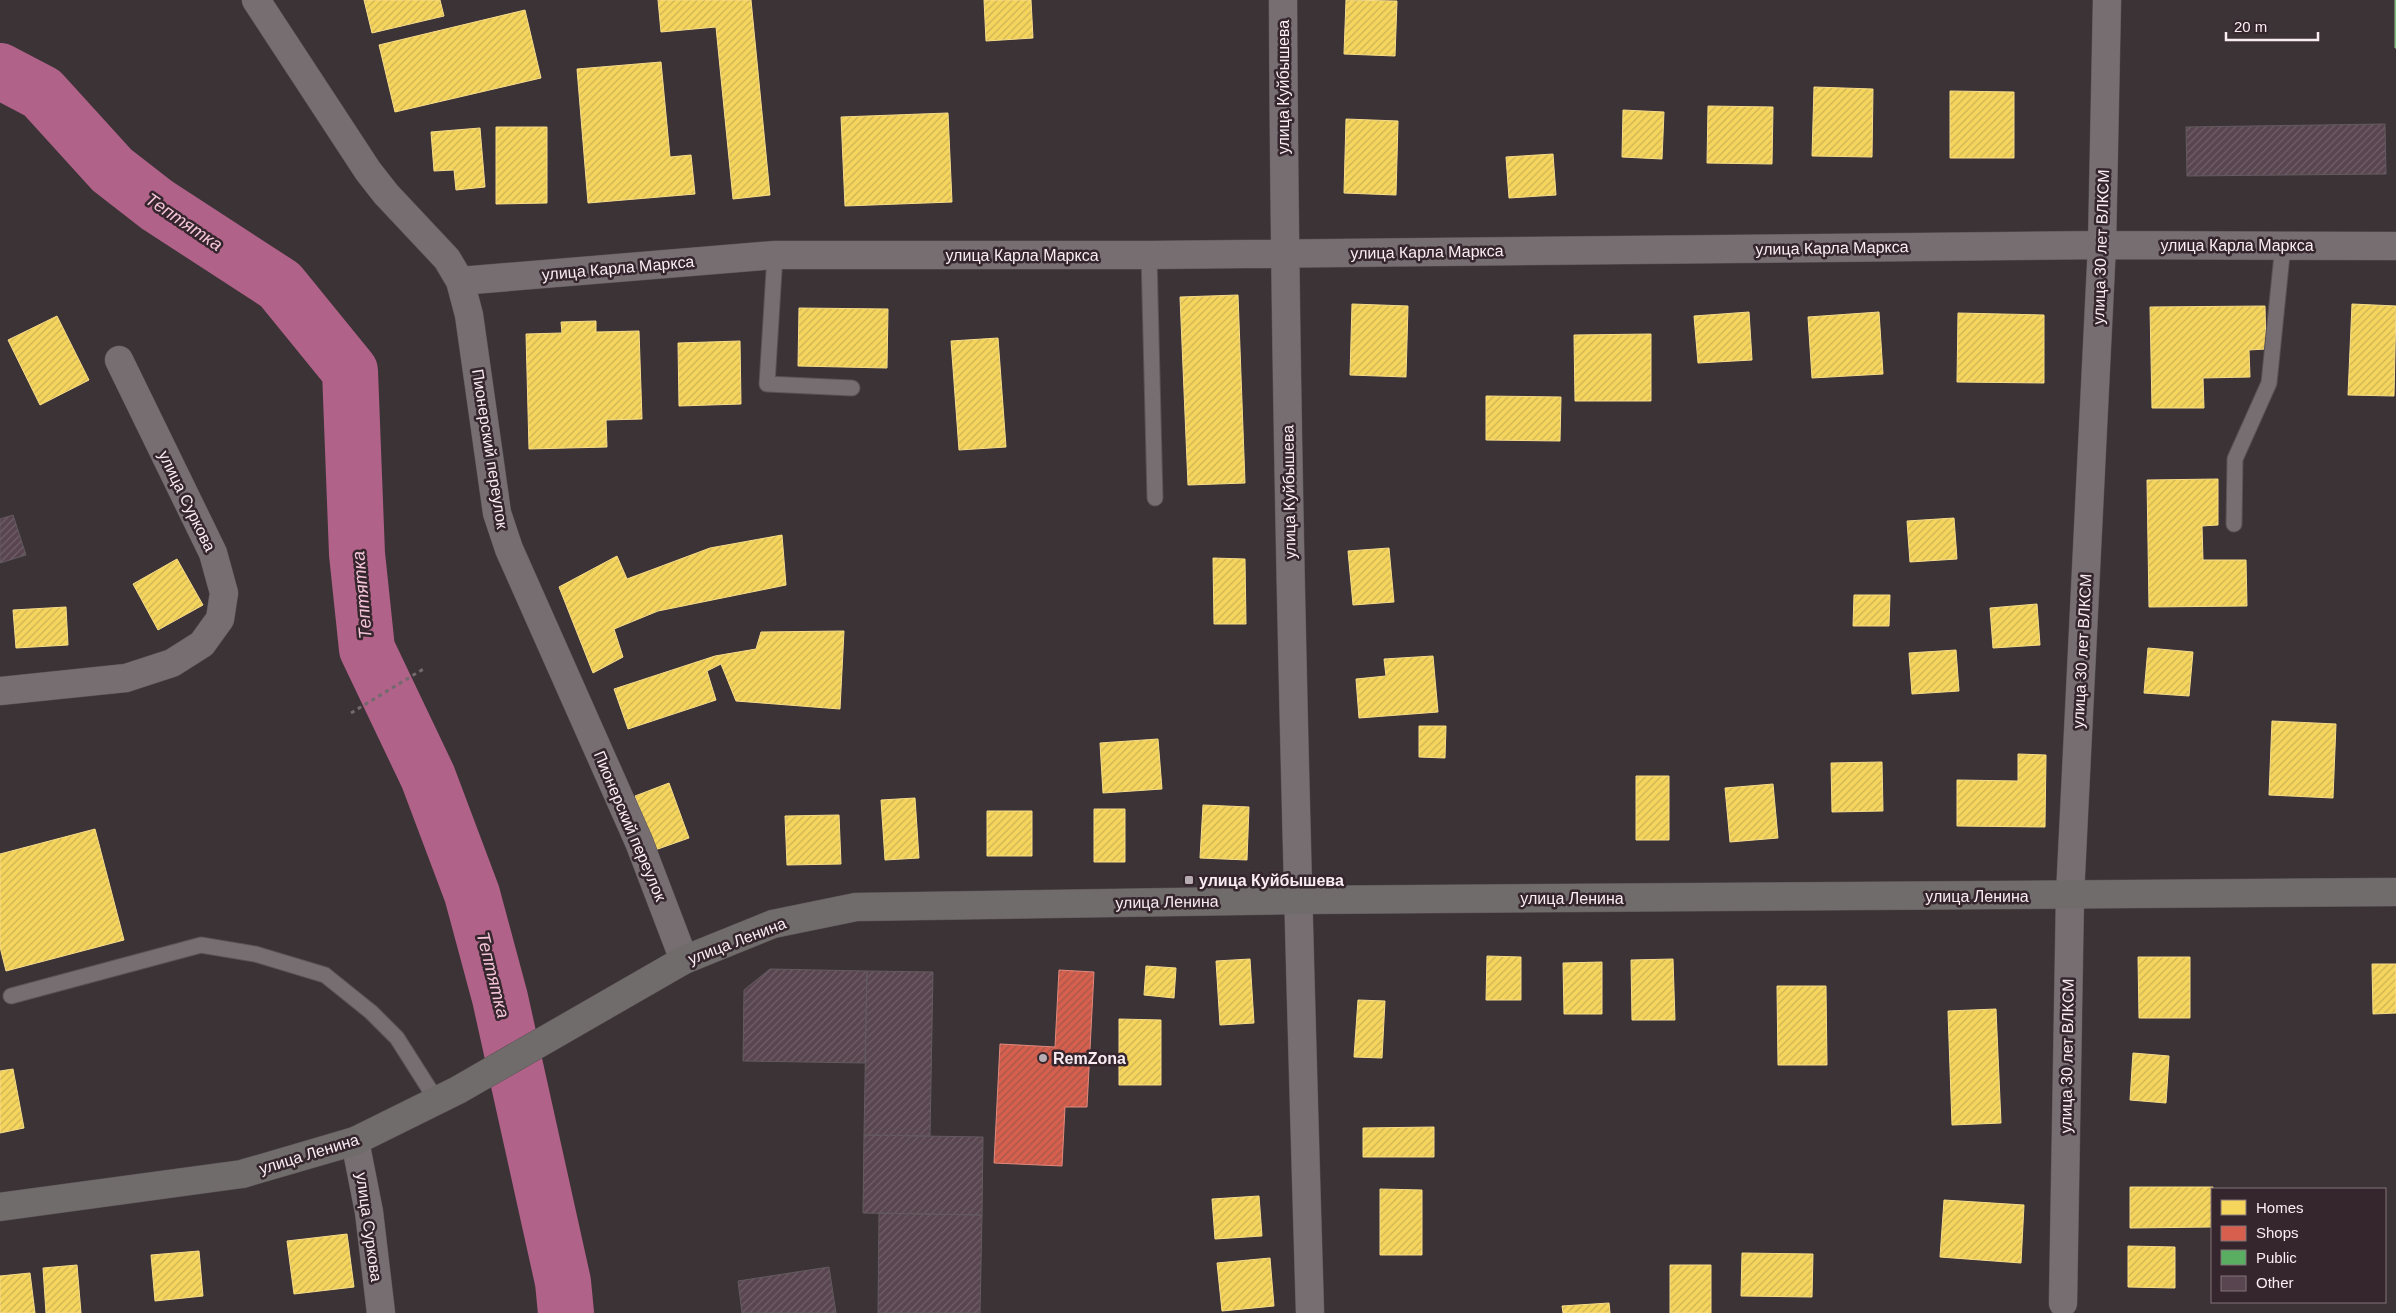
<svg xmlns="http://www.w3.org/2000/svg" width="2396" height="1313" viewBox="0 0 2396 1313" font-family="Arial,sans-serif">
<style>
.homes{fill:url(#homes-hatch);stroke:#f7dc89}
.shops{fill:url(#shops-hatch);stroke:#e08a7e}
.public{fill:url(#public-hatch);stroke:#8ac18c}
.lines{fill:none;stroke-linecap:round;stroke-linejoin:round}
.river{stroke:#b16288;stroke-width:56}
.building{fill:url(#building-hatch);stroke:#635b5f}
.lane-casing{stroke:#5a5255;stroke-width:17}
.street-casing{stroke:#5a5255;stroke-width:29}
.secondary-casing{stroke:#5a5255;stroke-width:29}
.path{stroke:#726a6e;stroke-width:3;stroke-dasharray:4 4;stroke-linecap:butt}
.lane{stroke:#766e71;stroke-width:15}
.street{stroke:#766e71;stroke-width:28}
.secondary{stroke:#706c6b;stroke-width:28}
.poi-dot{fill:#b7acb1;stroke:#35252c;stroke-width:2}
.labels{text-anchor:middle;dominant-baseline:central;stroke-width:5;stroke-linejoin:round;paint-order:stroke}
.street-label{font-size:16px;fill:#f9edf2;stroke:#35252c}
.poi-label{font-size:16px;font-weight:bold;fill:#f9edf2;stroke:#35252c;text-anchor:start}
.water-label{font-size:18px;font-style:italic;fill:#f5c5da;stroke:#35252c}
</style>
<defs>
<pattern id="homes-hatch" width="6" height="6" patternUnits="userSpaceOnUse" patternTransform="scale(1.25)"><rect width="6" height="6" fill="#f6d55c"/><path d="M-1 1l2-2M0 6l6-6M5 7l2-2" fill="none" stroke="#cbb257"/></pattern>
<pattern id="shops-hatch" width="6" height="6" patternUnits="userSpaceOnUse" patternTransform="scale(1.25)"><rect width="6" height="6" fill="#d6604d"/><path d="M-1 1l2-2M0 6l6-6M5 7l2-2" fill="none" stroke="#a5574c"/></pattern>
<pattern id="public-hatch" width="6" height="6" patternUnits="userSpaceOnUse" patternTransform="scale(1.25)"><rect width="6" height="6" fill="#5aae61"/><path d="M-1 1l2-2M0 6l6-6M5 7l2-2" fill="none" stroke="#568f5a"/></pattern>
<pattern id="building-hatch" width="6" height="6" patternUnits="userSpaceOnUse" patternTransform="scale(1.25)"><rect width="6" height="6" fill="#58454f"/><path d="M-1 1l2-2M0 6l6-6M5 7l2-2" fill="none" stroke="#716069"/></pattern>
</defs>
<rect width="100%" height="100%" fill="#3c3337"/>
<path class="homes" d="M364 0H440L444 16 372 33Z
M658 0H751L770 195 733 199 716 27 661 32Z
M984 0H1031L1033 38 986 41Z
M1346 0 1397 1 1395 56 1344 54Z
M525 10 541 78 395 112 379 45Z
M661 62 670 157 691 155 695 194 588 203 577 69Z
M1814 87 1873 89 1872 157 1812 156Z
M1950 91 2014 92V158H1950Z
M1708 106 1773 107 1772 164 1707 163Z
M1623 110 1664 112 1662 159 1622 157Z
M948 113 952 202 845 206 841 117Z
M1346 119 1398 121 1396 195 1344 193Z
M496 127H547V203L496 204Z
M480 128 485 187 456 190 454 170 434 171 431 132Z
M1553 154 1556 195 1509 198 1506 157Z
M1238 295 1245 483 1188 485 1180 297Z
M1352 304 1408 306 1406 377 1350 375Z
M2352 304 2396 306 2394 396 2348 395Z
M2265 306 2266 349 2249 350 2250 377 2203 378 2204 408H2152L2150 307Z
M799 308 888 309 887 368 798 366Z
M1749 312 1752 360 1698 363 1694 316Z
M1879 312 1883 374 1812 378 1808 317Z
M1958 313 2044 315V383L1957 382Z
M57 316 89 380 40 405 8 340Z
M596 321V332L639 331 642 419 606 420 607 447 529 449 526 334 562 333 561 322Z
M1651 334V401H1575L1574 335Z
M998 338 1006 447 959 450 951 341Z
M740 341 741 404 679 406 678 343Z
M1486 396 1561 397 1560 441 1486 440Z
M2218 479V525L2202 526 2203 560H2246L2247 606 2149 607 2147 480Z
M1954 518 1957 559 1910 562 1907 521Z
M782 535 786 585 658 611 614 629 623 657 593 673 559 587 617 556 627 579 710 548Z
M1389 548 1394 602 1353 605 1348 551Z
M1213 558 1245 559 1246 624H1214Z
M177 559 203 605 158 630 133 584Z
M1854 595H1890L1889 626H1853Z
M2037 604 2040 645 1993 648 1990 608Z
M66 607 68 645 16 648 13 610Z
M844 631 840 709 736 701 721 664 707 671 716 700 628 729 614 689 715 656 756 649 761 632Z
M2148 648 2193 652 2189 696 2144 693Z
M1956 650 1959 691 1912 694 1909 653Z
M1433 656 1438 712 1359 718 1356 679 1386 676 1384 659Z
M2272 721 2336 724 2333 798 2269 795Z
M1419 726H1446L1445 758 1419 757Z
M1158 739 1162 789 1103 793 1100 743Z
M2018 754 2046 755 2045 827 1957 826V780L2018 781Z
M1882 762 1883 811 1832 812 1831 763Z
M1636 776H1669V840H1636Z
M669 783 689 838 655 850 635 796Z
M1773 784 1778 838 1730 842 1725 788Z
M915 798 919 858 885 860 881 800Z
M1203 805 1249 807 1247 860 1200 858Z
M1094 809H1125V862H1094Z
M987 811H1032V856H987Z
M839 815 841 864 787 865 785 816Z
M95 829 124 940 6 971 0 947V854Z
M1487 956 1521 957V1000H1486Z
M2138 957H2190V1018H2139Z
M1250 959 1254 1023 1220 1025 1216 961Z
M1673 959 1675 1020H1632L1631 960Z
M1602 962V1014H1564L1563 963Z
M2372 964H2396V1013L2373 1014Z
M1146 966 1176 968 1174 998 1144 995Z
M1777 986H1826L1827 1065H1778Z
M1358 1000 1385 1001 1382 1058 1354 1057Z
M1996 1009 2001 1123 1952 1125 1948 1011Z
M1119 1019 1161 1020V1085H1119Z
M2133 1053 2169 1056 2166 1103 2130 1100Z
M13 1069 24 1128 0 1133V1071Z
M1434 1127V1157H1363V1128Z
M2130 1187H2213L2212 1227 2130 1228Z
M1380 1189 1422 1190V1255H1380Z
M1259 1196 1262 1236 1215 1239 1212 1199Z
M1944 1200 2024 1205 2021 1263 1940 1257Z
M347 1234 354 1287 294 1294 287 1241Z
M2128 1246 2175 1247V1288L2128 1287Z
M199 1251 203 1296 155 1301 151 1255Z
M1742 1253 1813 1254 1812 1297 1741 1296Z
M1270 1258 1274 1306 1222 1311 1217 1263Z
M77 1265 81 1313H46L43 1268Z
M1670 1265H1711V1313H1670Z
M30 1273 35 1313H0V1276Z
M1609 1303 1610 1313H1563L1562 1306Z"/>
<path class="shops" d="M1059 970 1094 972 1087 1107H1065L1062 1166 994 1163 1000 1044 1055 1047Z"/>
<path class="public" d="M2395 0H2396V48H2395Z"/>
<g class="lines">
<path class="river" d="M0 71 42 93 112 170 157 205 280 285 350 371 357 554 367 649 428 777 472 894 500 998 563 1282 566 1313"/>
</g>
<path class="building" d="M2385 124 2386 174 2187 176 2186 127Z
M13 515 26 555 0 563V519Z
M770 969 867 971 865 1063 743 1061 744 990Z
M867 971 933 972 930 1136 864 1135Z
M864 1135 983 1137 982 1215 863 1213Z
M879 1213 982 1215 980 1313H878Z
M829 1267 836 1313H742L738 1281Z"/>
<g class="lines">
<defs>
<path id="lane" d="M775 255 767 384 852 388
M1149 255 1155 498
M2234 524 2235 459 2269 383 2283 245
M11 996 201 945 255 954 325 975 371 1012 397 1038 437 1101"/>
<path id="street" d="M256 0 368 171 386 194 447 259 460 281 469 315 497 513 509 549 639 842 684 960
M1283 0C1285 438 1297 875 1310 1313
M460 281 775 255H1149L2102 245 2396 246
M0 691 126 678 172 663 202 644 220 619 224 593 213 553 119 360
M355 1141 369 1212 381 1313
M2063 1303 2070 895 2102 245 2107 0"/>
<path id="secondary" d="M0 1207 242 1174 355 1141 458 1090 684 960 773 924 856 907 1297 900 2396 892"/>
</defs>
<use href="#lane" class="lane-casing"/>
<use href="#street" class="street-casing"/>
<use href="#secondary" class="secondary-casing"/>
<path class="path" d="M351 713 425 668"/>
<use href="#lane" class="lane"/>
<use href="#street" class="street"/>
<use href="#secondary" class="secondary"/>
</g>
<g class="poi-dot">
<rect x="1184" y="875" width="10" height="10" rx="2.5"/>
<circle cx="1043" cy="1058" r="5"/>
</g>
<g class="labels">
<g class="street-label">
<text transform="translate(1283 87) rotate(-90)">улица Куйбышева</text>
<text x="2237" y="245">улица Карла Маркса</text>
<text transform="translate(2101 247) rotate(-88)">улица 30 лет ВЛКСМ</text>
<text transform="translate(1832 248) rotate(-1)">улица Карла Маркса</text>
<text transform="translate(1427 252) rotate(-1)">улица Карла Маркса</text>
<text x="1022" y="255">улица Карла Маркса</text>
<text transform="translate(618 268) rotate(-5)">улица Карла Маркса</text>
<text transform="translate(490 449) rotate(81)">Пионерский переулок</text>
<text transform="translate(1289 492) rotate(-91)">улица Куйбышева</text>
<text transform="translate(187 501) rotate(64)">улица Суркова</text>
<text transform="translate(2082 651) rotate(-87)">улица 30 лет ВЛКСМ</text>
<text transform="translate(630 826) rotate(67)">Пионерский переулок</text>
<text x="1977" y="896">улица Ленина</text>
<text x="1572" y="898">улица Ленина</text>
<text transform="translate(1167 902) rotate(-1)">улица Ленина</text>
<text transform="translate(737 941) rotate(-21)">улица Ленина</text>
<text transform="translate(2067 1056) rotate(-89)">улица 30 лет ВЛКСМ</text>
<text transform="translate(309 1154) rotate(-17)">улица Ленина</text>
<text transform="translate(369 1227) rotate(82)">улица Суркова</text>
</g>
<g class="poi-label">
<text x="1199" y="880">улица Куйбышева</text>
<text x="1053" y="1058">RemZona</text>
</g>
<g class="water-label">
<text transform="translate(184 222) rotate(34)">Тептятка</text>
<text transform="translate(362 595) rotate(-95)">Тептятка</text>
<text transform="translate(493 975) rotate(76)">Тептятка</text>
</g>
</g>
<rect x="2211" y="1188" width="175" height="115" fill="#35252c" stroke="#83757b"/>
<rect x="2221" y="1200" width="25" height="15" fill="#f6d55c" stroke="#83757b"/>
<text x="2256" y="1213" font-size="15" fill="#f9edf2">Homes</text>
<rect x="2221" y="1226" width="25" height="15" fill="#d6604d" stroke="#83757b"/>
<text x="2256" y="1238" font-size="15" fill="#f9edf2">Shops</text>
<rect x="2221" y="1250" width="25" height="15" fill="#5aae61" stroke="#83757b"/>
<text x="2256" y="1263" font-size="15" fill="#f9edf2">Public</text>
<rect x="2221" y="1276" width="25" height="15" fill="#58454f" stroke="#83757b"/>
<text x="2256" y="1288" font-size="15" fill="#f9edf2">Other</text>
<path d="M2226 32v8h92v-8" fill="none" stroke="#f9edf2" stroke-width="2.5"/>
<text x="2234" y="32" font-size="15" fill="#f9edf2" stroke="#35252c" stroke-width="4" paint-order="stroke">20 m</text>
</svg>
